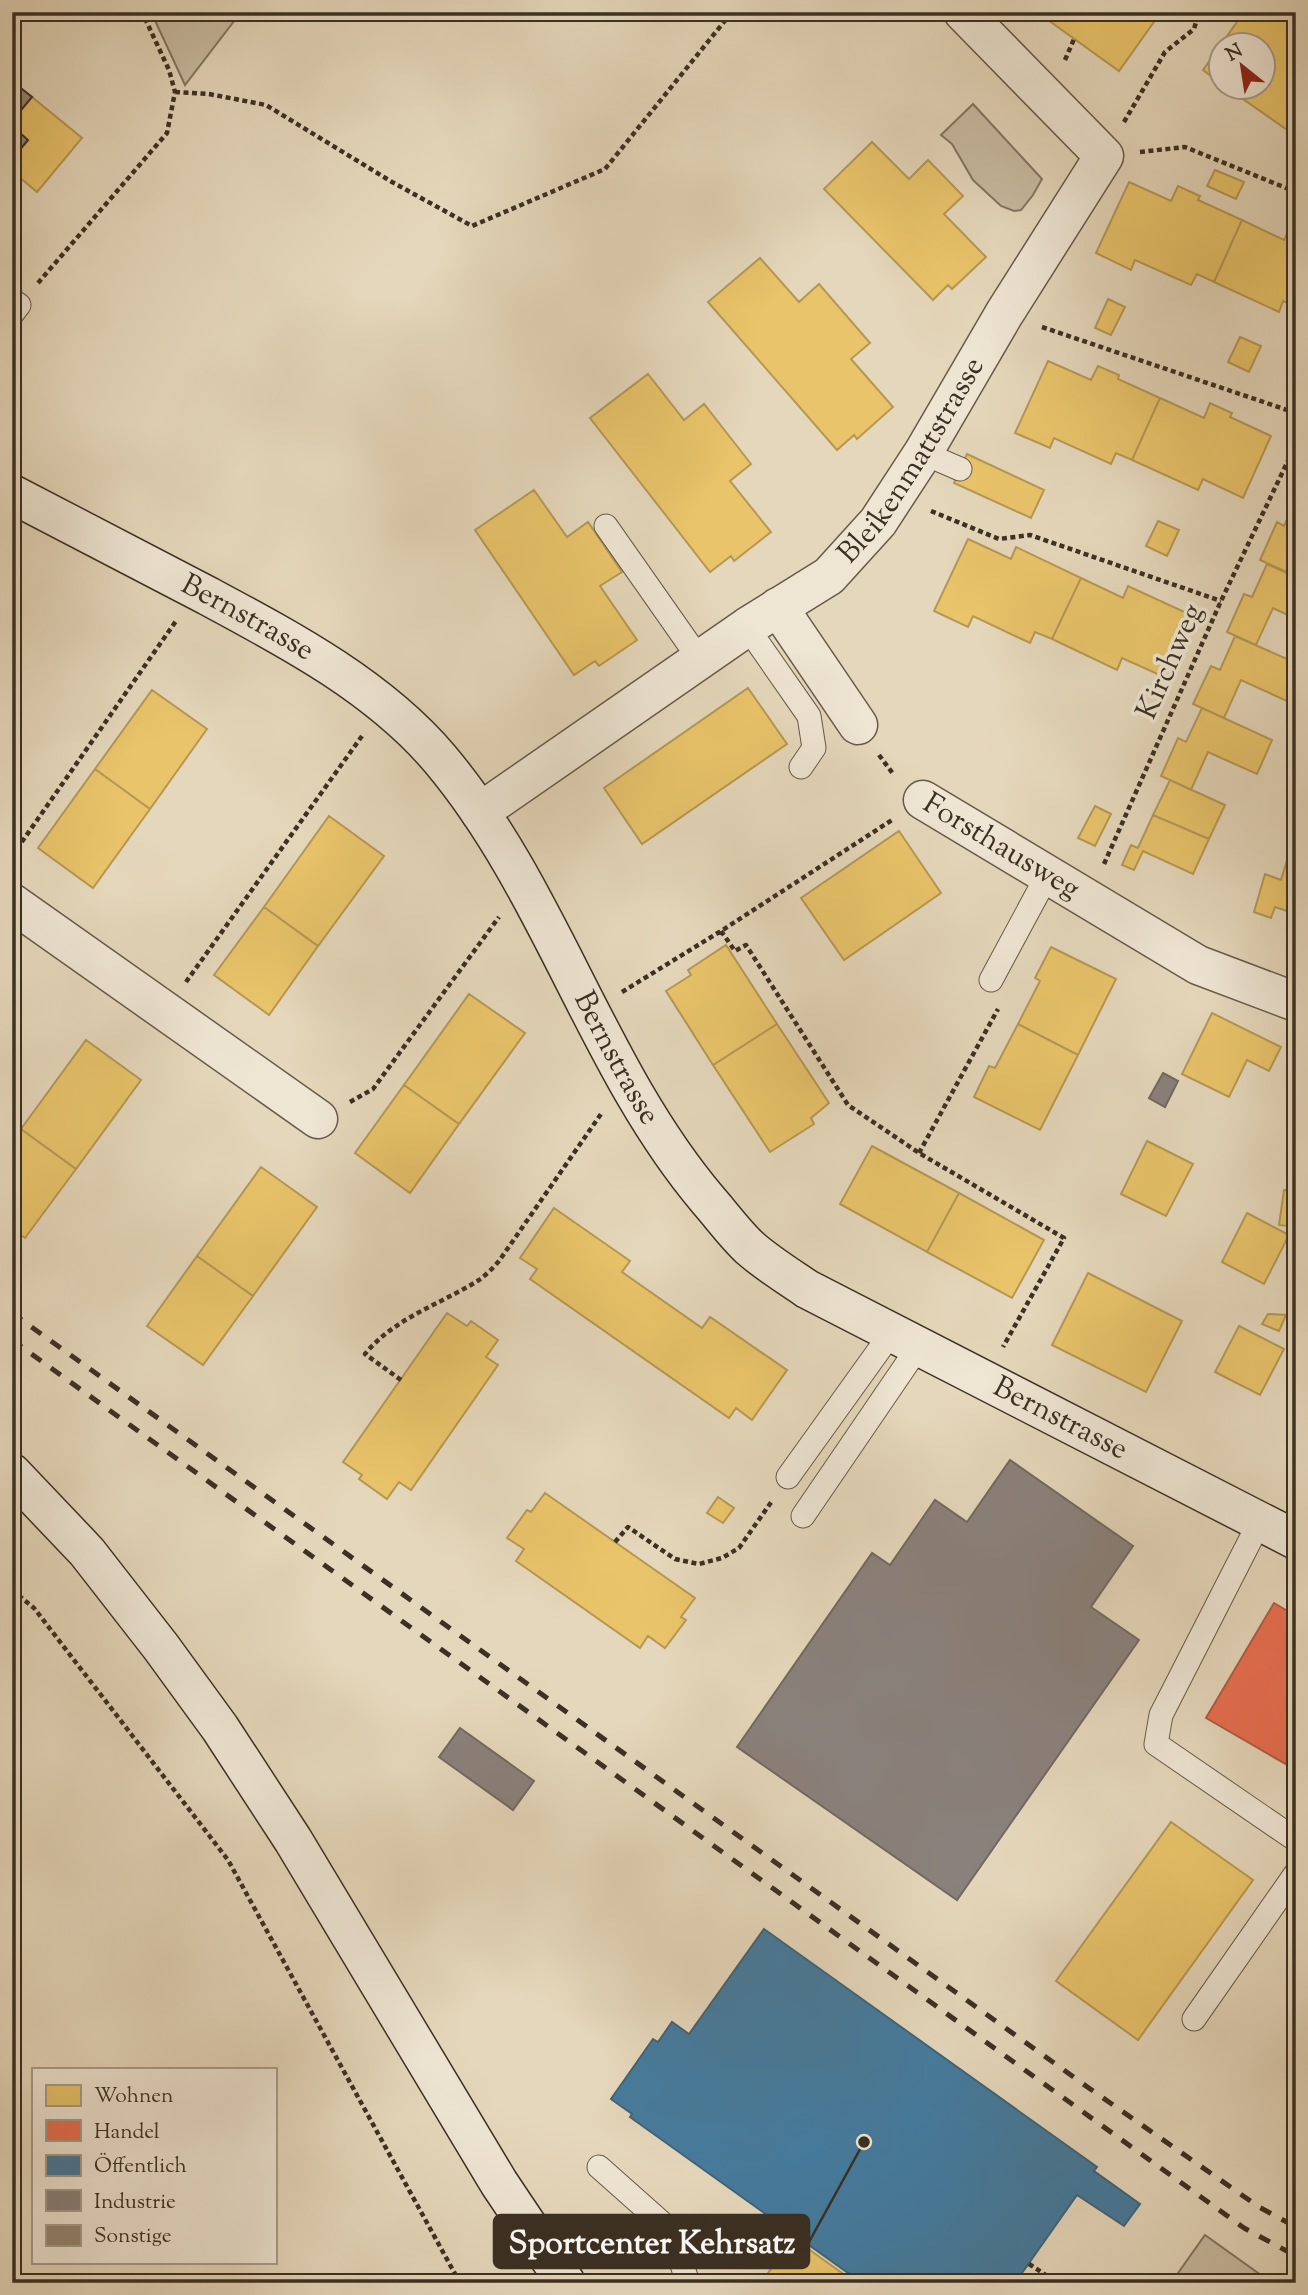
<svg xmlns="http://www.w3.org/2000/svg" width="1308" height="2295" viewBox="0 0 1308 2295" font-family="'Sorts Mill Goudy',serif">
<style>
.green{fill:#c8bba1;stroke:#827662;stroke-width:2}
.homes{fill:#e9c46a;stroke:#b59854;stroke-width:2}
.shops{fill:#e76f51;stroke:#b35c43;stroke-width:2}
.public{fill:#457b9d;stroke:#426478;stroke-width:2}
.industry{fill:#8a817c;stroke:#726961;stroke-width:2}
.building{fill:#938772;stroke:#3b3022;stroke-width:2}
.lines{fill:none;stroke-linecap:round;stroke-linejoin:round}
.lane-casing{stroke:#665a48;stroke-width:25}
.street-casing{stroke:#665a48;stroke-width:41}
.secondary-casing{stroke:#3b3022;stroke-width:41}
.path{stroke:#3b3022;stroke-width:4.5;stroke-dasharray:5 3.5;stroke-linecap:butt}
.lane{stroke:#eee5d3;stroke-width:23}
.street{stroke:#eee5d3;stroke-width:38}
.secondary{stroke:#eee5d3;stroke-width:38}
.rail{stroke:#3b3022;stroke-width:5;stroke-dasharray:12 12;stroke-linecap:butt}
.labels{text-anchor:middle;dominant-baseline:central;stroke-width:7;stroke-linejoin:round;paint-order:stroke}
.street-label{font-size:30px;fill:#3b3022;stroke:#eee5d3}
.leader{fill:none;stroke:#3b3022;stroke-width:2.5}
.callout-dot{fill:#3b3022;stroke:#eee5d3;stroke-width:2.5}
.callout{fill:#3b3022;stroke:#3b3022;stroke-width:2.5}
.callout-label{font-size:32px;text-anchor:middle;font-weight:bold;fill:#fff}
</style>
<rect width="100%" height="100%" fill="#e5d7bb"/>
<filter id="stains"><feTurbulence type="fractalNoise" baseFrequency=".00286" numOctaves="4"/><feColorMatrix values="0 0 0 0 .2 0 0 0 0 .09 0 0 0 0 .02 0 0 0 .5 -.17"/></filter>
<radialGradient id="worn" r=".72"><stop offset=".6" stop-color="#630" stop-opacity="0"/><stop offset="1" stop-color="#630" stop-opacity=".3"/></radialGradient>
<path class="green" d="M151 12H241L185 85Z
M973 104 1042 179 1033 195 1021 210 1014 211 1001 206 973 180 952 144 941 135Z
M1205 2235 1272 2283H1171Z"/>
<path class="homes" d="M1037 12H1161L1119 71Z
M1244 12H1296V136L1227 88H1262V46H1220V83L1203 70Z
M32 97 82 138 37 192 12 171V159L28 140 12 126V121Z
M872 142 909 179 928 160 963 196 944 214 986 257 952 289 948 285 933 300 824 189Z
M1215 170 1244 182 1236 199 1207 186Z
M1129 182 1171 201 1178 186 1200 196 1198 200 1242 220 1214 282 1197 274 1191 285 1135 260 1131 270 1096 253Z
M1242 220 1284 240 1291 225 1296 227V307L1283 301 1279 312 1214 282Z
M760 258 799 302 819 284 870 343 851 359 893 407 857 439 854 435 837 450 708 302Z
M1108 299 1125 307 1111 335 1095 328Z
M1240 337 1261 346 1249 372 1228 362Z
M1048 361 1091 380 1098 366 1119 375 1118 379 1160 398 1132 460 1116 453 1111 464 1054 438 1050 448 1015 433Z
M648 374 684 420 704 404 751 464 730 481 771 532 734 561 731 556 710 572 590 418Z
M1160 398 1204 418 1210 403 1232 413 1230 417 1271 436 1243 498 1203 479 1198 490 1132 460Z
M967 454 1044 490 1031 518 954 483Z
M534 490 567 537 588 522 622 572 600 586 637 640 599 666 595 661 574 675 475 530Z
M1296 500V558L1289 573 1260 560 1277 522 1284 526Z
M1158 521 1179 530 1167 556 1146 546Z
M968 539 1011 559 1016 547 1081 578 1052 639 1035 632 1030 643 973 616 968 627 934 611Z
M1267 564 1296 577V619L1273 608 1256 645 1227 632 1244 594 1252 597Z
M1081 578 1123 598 1128 586 1191 615 1162 676 1122 658 1117 670 1052 639Z
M1235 636 1296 663V686L1289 702 1241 680 1224 718 1193 704 1211 666 1220 670Z
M748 688 787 744 642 844 604 788Z
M152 690 207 729 150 809 95 769Z
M1202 708 1272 740 1257 774 1208 752 1191 790 1161 776 1178 738 1186 742Z
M95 769 150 809 93 888 38 848Z
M1170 780 1225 805 1209 839 1153 815Z
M1095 806 1111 814 1095 846 1078 838Z
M1153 815 1209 839 1193 874 1143 851 1134 870 1122 865 1131 845 1138 848Z
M329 816 384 856 318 946 264 907Z
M899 831 941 893 844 960 801 898Z
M1289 854 1296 856V914L1275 907 1271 918 1254 912 1265 874 1281 880Z
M264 907 318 946 269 1015 214 975Z
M726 945 777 1024 713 1065 666 991 691 975 688 970Z
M1051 947 1116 979 1078 1055 1018 1024 1040 981 1035 978Z
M469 994 525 1033 459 1124 404 1085Z
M1212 1013 1281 1047 1269 1071 1247 1060 1229 1097 1182 1074Z
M777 1024 829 1103 811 1118 814 1124 770 1152 713 1065Z
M1018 1024 1078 1055 1040 1130 974 1097 989 1066 995 1068Z
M86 1040 141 1080 76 1169 21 1129Z
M404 1085 459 1124 410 1193 355 1153Z
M21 1129 76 1169 25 1238 12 1229V1141Z
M1147 1141 1193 1164 1166 1216 1121 1194Z
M872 1146 959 1193 927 1252 840 1204Z
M261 1167 317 1207 253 1296 197 1256Z
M1284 1190 1296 1191V1227L1279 1225Z
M959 1193 1044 1240 1012 1298 927 1252Z
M554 1208 630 1261 622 1272 702 1328 710 1317 787 1370 752 1420 736 1408 729 1418 530 1279 537 1269 520 1258Z
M1247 1213 1289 1235 1264 1284 1222 1262Z
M197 1256 253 1296 203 1365 147 1326Z
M1088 1273 1182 1321 1146 1392 1052 1345Z
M447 1313 467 1326 471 1321 498 1340 486 1357 498 1365 411 1490 399 1482 387 1499 359 1479 362 1475 343 1462Z
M1268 1314 1286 1315 1279 1331 1262 1324Z
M1239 1326 1284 1349 1260 1395 1215 1372Z
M545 1493 695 1598 681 1617 686 1620 665 1648 648 1636 640 1648 516 1561 524 1549 507 1538 527 1510 531 1512Z
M718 1497 734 1508 723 1523 707 1513Z
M1171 1822 1253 1880 1138 2040 1056 1981Z
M793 2238 856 2283H761Z"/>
<path class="shops" d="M1274 1603 1296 1616V1770L1206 1718Z"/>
<path class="public" d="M764 1929 1097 2167 1094 2171 1140 2204 1124 2226 1077 2195 1015 2283H862L630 2117 632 2114 611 2099 653 2039 658 2042 672 2022 689 2034Z"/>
<path class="industry" d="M1163 1073 1178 1081 1165 1107 1149 1098Z
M1010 1460 1133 1546 1091 1607 1139 1640 957 1900 737 1747 872 1553 890 1565 935 1500 967 1522Z
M460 1728 534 1781 513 1810 439 1757Z"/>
<path class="building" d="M12 81 32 97 12 121Z
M12 126 28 140 12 159Z"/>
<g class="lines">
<defs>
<path id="lane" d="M12 300 19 305 12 314
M923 453 960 469
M606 526 700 660
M747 627 809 716 814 748 801 767
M991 980 1048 874
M788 1477 892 1332
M803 1516 919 1346
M1260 1521 1161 1715 1156 1744 1296 1840
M1194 2019 1296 1873
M599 2167 671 2231 688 2283"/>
<g id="street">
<path d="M778 607 858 725"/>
<path id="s1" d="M923 800 1198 965 1296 1002"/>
<path id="s2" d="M480 812 747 627 829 576 878 522 923 453 1004 314 1104 156 963 12"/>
<path d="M12 903 318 1119"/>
</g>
<g id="secondary">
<path id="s3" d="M12 494C78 528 143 562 208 596 290 640 379 687 440 759 552 892 596 1068 708 1200 722 1216 735 1234 750 1248 767 1263 788 1276 807 1289L1296 1540"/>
<path d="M12 1473 87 1552 161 1647 220 1728 293 1840 499 2183 566 2283"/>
</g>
</defs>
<use href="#lane" class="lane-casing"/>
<use href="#street" class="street-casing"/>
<use href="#secondary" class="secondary-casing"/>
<path class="path" d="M1065 60 1074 39
M175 92 209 94 266 105 392 182 472 226 605 169 732 12
M1124 122 1165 52 1194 29 1199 12
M1140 152 1185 147 1296 192
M38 283 167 133 175 92 169 70 142 12
M1042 327 1296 413
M931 511 999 539 1030 535 1221 601
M879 755 894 775
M12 856 176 621
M1104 864 1221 601 1296 444
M721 931 735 951 746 945 848 1105 919 1153 1064 1238 1003 1347
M186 982 362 736
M622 992 721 931 892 820
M350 1102 373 1089 499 917
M919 1153 998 1009
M401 1380 365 1354C394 1318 441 1304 479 1280 486 1275 493 1268 499 1261L601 1114
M615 1542 628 1527 675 1559 699 1564 722 1558 739 1548 772 1501
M12 1590 34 1608 228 1860 460 2283
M1029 2264 1058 2283
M1036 2283 1043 2274"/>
<use href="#lane" class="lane"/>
<use href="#street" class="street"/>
<use href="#secondary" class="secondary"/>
<path class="rail" d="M12 1313 1086 2086 1259 2207 1296 2227
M12 1340 1244 2228 1296 2256"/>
</g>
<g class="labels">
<g class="street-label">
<text stroke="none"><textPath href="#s2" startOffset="564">Bleikenmattstrasse</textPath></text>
<text stroke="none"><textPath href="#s3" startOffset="266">Bernstrasse</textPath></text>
<text transform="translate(1171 662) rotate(-66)">Kirchweg</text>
<text stroke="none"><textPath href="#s1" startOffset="91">Forsthausweg</textPath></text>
<text stroke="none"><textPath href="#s3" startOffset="854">Bernstrasse</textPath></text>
<text stroke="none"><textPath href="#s3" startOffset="1442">Bernstrasse</textPath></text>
</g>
</g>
<path class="leader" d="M864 2142L809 2242"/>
<circle class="callout-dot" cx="864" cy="2142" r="7"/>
<rect class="callout" x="494" y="2215" width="315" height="53" rx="7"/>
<g class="callout-label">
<text x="652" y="2253">Sportcenter Kehrsatz</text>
</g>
<rect width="1308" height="2295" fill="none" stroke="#e5d7bb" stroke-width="42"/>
<rect x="14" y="14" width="1280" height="2267" fill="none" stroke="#3b3022" stroke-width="3.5"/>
<rect x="21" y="21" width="1266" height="2253" fill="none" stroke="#3b3022" stroke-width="2"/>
<rect x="32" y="2068" width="245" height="196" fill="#eee5d3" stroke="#a69d8c" stroke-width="2"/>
<rect x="46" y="2085" width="35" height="21" fill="#e9c46a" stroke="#a69d8c" stroke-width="2"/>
<text x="94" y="2102" font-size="21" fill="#3b3022">Wohnen</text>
<rect x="46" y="2120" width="35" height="21" fill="#e76f51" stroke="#a69d8c" stroke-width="2"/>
<text x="94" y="2138" font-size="21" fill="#3b3022">Handel</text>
<rect x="46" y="2155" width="35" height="21" fill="#457b9d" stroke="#a69d8c" stroke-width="2"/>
<text x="94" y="2172" font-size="21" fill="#3b3022">Öffentlich</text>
<rect x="46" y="2190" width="35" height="21" fill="#8a817c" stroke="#a69d8c" stroke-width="2"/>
<text x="94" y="2208" font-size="21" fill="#3b3022">Industrie</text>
<rect x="46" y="2225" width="35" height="21" fill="#938772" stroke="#a69d8c" stroke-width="2"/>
<text x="94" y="2242" font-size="21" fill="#3b3022">Sonstige</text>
<g transform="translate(1242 66) rotate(330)"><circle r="33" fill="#eee5d3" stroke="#a69d8c" stroke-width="2"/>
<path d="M0-5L12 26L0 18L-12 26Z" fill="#8f2418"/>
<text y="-10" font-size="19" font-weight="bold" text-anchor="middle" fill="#3b3022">N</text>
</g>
<rect width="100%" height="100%" filter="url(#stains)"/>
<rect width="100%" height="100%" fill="url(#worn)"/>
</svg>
